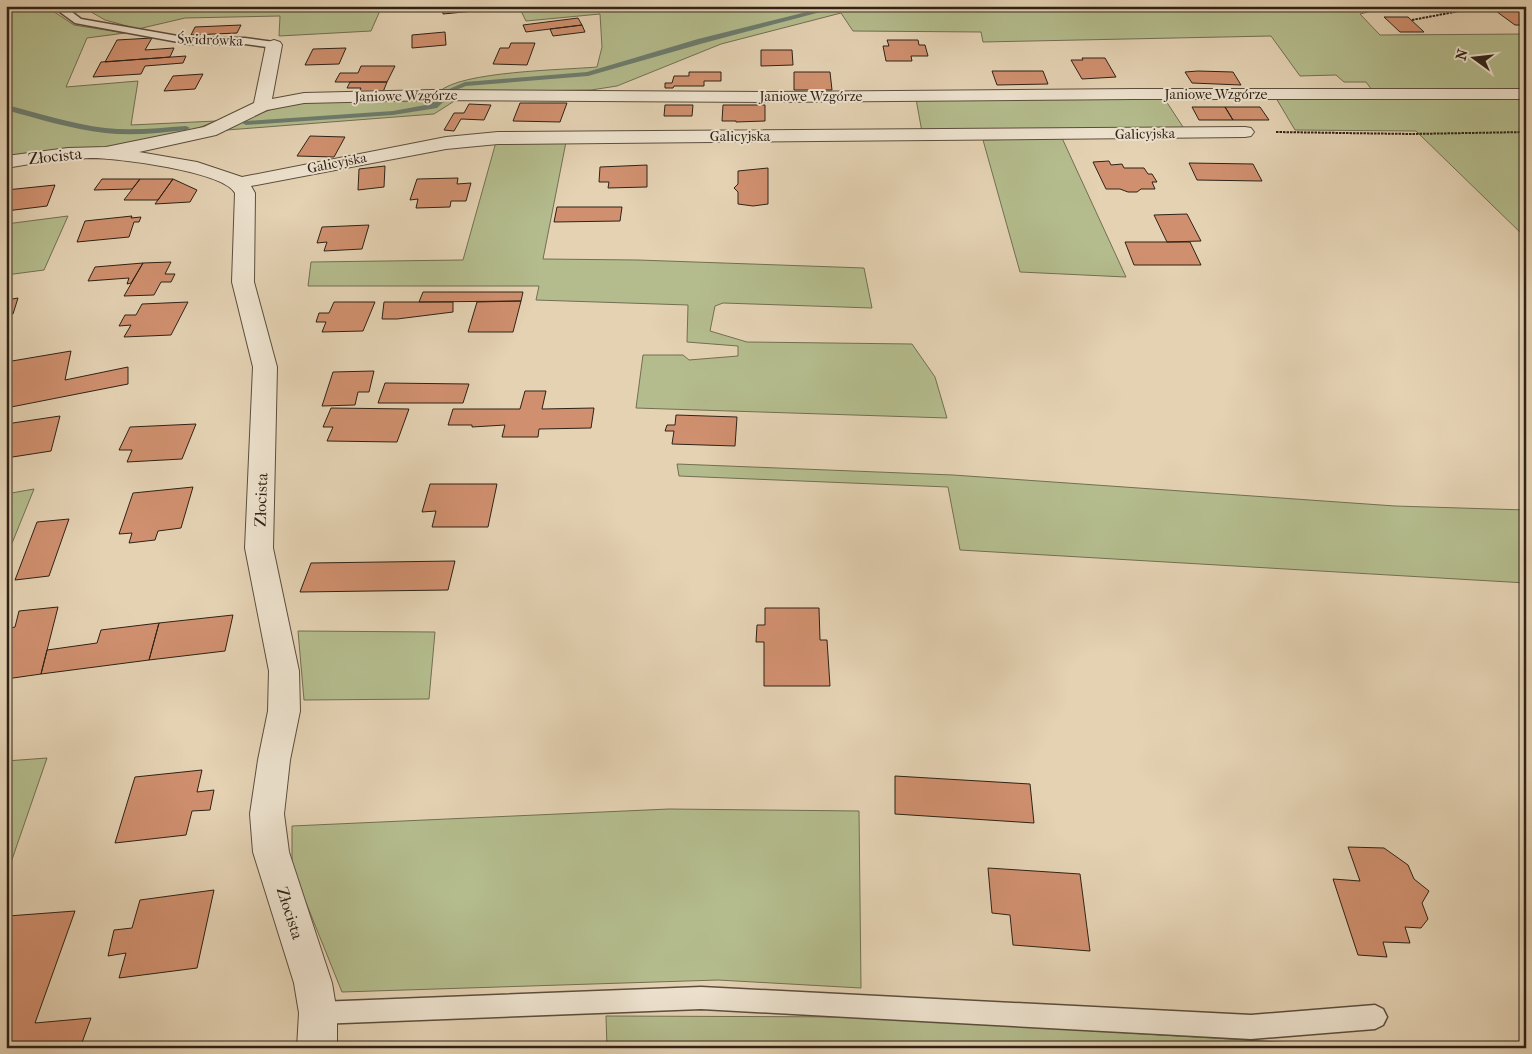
<svg xmlns="http://www.w3.org/2000/svg" width="1532" height="1054" viewBox="0 0 1532 1054" font-family="'IM FELL French Canon',serif">
<style>
.green{fill:#b4bc8d;stroke:#726f52}
.lines{fill:none;stroke-linecap:round;stroke-linejoin:round}
.stream{fill:#6d7c6e;fill-rule:evenodd}
.building{fill:#d0906f;stroke:#2f2216}
.lane-casing{stroke:#5c4e3d;stroke-width:3}
.street-casing{stroke:#5c4e3d;stroke-width:2}
.path{stroke:#2f2216;stroke-width:2;stroke-dasharray:2.5 1;stroke-linecap:butt}
.lane{fill:#ede2ce;fill-rule:evenodd}
.street{fill:#ede2ce;fill-rule:evenodd}
.labels{text-anchor:middle;dominant-baseline:central;stroke-width:4;stroke-linejoin:round;paint-order:stroke}
.far-street-label{font-size:14px;fill:#2f2216;stroke:#ede2ce}
.street-label{font-size:16px;fill:#2f2216;stroke:#ede2ce}
</style>
<rect width="100%" height="100%" fill="#e4d2b3"/>
<filter id="stains"><feTurbulence type="fractalNoise" baseFrequency=".004" numOctaves="4"/><feColorMatrix values="0 0 0 0 .2 0 0 0 0 .09 0 0 0 0 .02 0 0 0 .5 -.17"/></filter>
<radialGradient id="worn" r=".72"><stop offset=".6" stop-color="#630" stop-opacity="0"/><stop offset="1" stop-color="#630" stop-opacity=".3"/></radialGradient>
<path class="green" d="M6 6H52L53 11 74 25 125 33 87 38 66 87 138 81 131 125 216 121 183 134 108 147 6 159Z
M91 6H382L371 31 279 36 280 16 185 18 138 29 105 20 86 9Z
M535 6H1391L1360 14 1380 35 1526 34V90H1372L1366 82H1344L1336 75 1300 76 1271 36 983 42 981 32 853 31 841 13 721 44 617 86 591 90 439 92C460 71 564 70 597 67L602 47 600 14 526 21 521 11 536 9Z
M1526 97V238L1416 131 1295 130 1276 98Z
M1164 98 1185 130 922 132 916 99Z
M328 100H456L434 114 227 130 253 116 283 105Z
M1062 138 1126 277 1020 272 983 140Z
M496 142H566L543 259 638 260 864 268 872 308 723 303 715 306 710 331 747 342 912 344 935 377 947 418 636 408 643 355H683L689 360 738 356V346L687 342 688 305 536 300 539 286H308L311 262 463 260Z
M68 216 44 270 6 275V224Z
M677 464 953 475 1395 506 1526 510V583L960 550 948 487 679 476Z
M34 489 6 558V494Z
M298 631 435 632 429 699 304 700Z
M47 758 6 877V761Z
M669 809 859 811 861 988 718 980 342 992 292 868V826Z
M606 1016 861 1017 1312 1044 1313 1048H607Z"/>
<g class="lines">
<path class="stream" d="M831 6H843L704 43 588 76 466 86 451 92 447 90 465 82 587 72 698 39Z
M439 97 446 99 437 108 393 115 246 125 242 123 246 121 393 111 431 104Z
M6 105C39 113 71 124 105 128 132 131 159 128 186 126L190 128 186 130C159 133 132 136 105 133 71 129 39 119 6 110Z"/>
</g>
<path class="building" d="M442 6H495V9L443 14Z
M1489 6H1526V25H1515Z
M1384 17H1408L1424 32H1400Z
M578 18 582 25 526 32 523 25Z
M241 25 237 33 191 35 195 27Z
M582 25 585 32 553 36 550 29Z
M445 32 446 45 412 48V35Z
M152 38 145 50 174 48 170 57 105 62 117 40Z
M887 40H918L919 45H925L928 56H911L912 61H886L883 46H889Z
M511 43H535L527 65 493 64 500 48H509Z
M346 48 339 64 305 65 313 49Z
M761 50H792L793 65 761 66Z
M186 56 183 63 145 66 141 74 93 77 101 62Z
M1082 58H1105L1116 77 1082 79 1071 60H1083Z
M361 66H395L387 82H335L340 73H358Z
M992 71H1043L1048 84 997 85Z
M1198 71 1233 72 1241 85 1192 83 1185 72Z
M689 72H721V81H704V86H674L673 88H665V83H672L674 76H689Z
M794 72H830L832 90H794Z
M203 74 195 89 164 91 173 76Z
M350 82H387L383 92H359L361 88H347Z
M520 103H567L560 122 513 121Z
M469 104 491 105 484 120 461 119 454 131 444 130 454 113H464Z
M665 105H693L692 116H664Z
M723 105H765V121L736 122V121H722Z
M1192 107H1225L1233 120H1199Z
M1225 107H1260L1269 120H1233Z
M310 136 345 137 334 157 297 156Z
M1109 161 1111 165 1122 164 1124 168H1144L1148 174H1152L1157 182H1152L1155 189H1141L1137 192H1128L1120 189H1106L1093 162Z
M1189 163 1253 164 1262 181 1197 180Z
M647 165V187L608 188 609 182H599L600 167Z
M385 166 384 187 358 190 359 169Z
M768 168V204L753 206 738 204V192L734 188 738 184V171Z
M458 178 457 184 471 183 466 201H451L450 207 416 208 418 199 410 200 417 179Z
M102 179H140L132 189 94 190Z
M140 179H173L158 200H124Z
M173 179 197 190 190 202 155 204Z
M55 185 47 206 6 211V190Z
M557 207H622L620 221 554 222Z
M1187 214 1201 241 1167 242 1154 215Z
M132 216 131 218 141 217 139 222H134L129 237 77 242 85 221Z
M369 225 362 249 324 251 327 242 317 243 322 227Z
M1125 242H1190L1201 265H1134Z
M171 262 165 274H175L171 282H161L154 295 124 296 143 263Z
M143 263 131 283 127 284 129 278 88 281 95 267Z
M423 292H523L521 301 419 302Z
M18 298 13 314 6 315V300Z
M521 301 513 332H468L477 302Z
M188 302 171 335 124 337 131 325 119 326 125 315H136L142 304Z
M334 302H375L363 331 322 332 326 322H316L319 313H329Z
M384 302H453V312L397 319H382Z
M71 351 65 380 128 367V384L6 408V362Z
M374 371 369 392H358L355 405 322 406 333 372Z
M385 383 469 384 463 403H378Z
M525 391H546L542 409 594 408 591 428 539 429 538 437H502L505 425 472 427V425H448L453 409H520Z
M331 408 409 409 397 442 327 441 333 427H323Z
M676 415 737 417 735 446 672 444 674 431H665L667 425H675Z
M60 416 51 451 6 458V424Z
M196 424 182 459 127 462 132 450H119L130 427Z
M430 484H497L488 527H432L436 511 422 512Z
M193 487 181 528 158 531 155 540 129 543 132 533 119 534 133 493Z
M69 519 49 576 15 580 37 522Z
M455 561 448 590 300 592 311 563Z
M58 607 41 674 6 679V629L15 627 19 611Z
M765 608H819L820 640H827L830 686H764V642H756L757 625H765Z
M233 615 225 651 149 660 159 623Z
M159 623 149 660 41 674 47 650 97 643 101 630Z
M202 770 197 792 214 790 210 810 192 811 186 835 115 843 135 777Z
M895 776 1030 784 1034 823 895 814Z
M1348 847 1384 848 1408 865 1414 879 1429 891 1422 903 1428 919 1421 928 1405 927 1410 943 1383 942 1387 957 1358 955 1333 879 1360 881Z
M988 868 1080 874 1090 951 1013 945 1010 915 992 913Z
M214 890 197 968 119 978 126 953 108 956 114 930 132 928 140 900Z
M75 911 35 1023 91 1018 80 1048H6V921L8 916Z"/>
<g class="lines">
<defs>
<path id="lane" d="M58 6H68V9L81 19 189 38H245L274 42 279 45 274 48 245 44H189L75 23 60 12Z
M701 987 1251 1015 1375 1005 1383 1009 1387 1017 1383 1025 1375 1029 1251 1039 701 1009 318 1024 310 1021 307 1013 310 1005 318 1002Z"/>
<path id="street" d="M274 40 280 42 282 45 272 99 304 93 433 90 772 92 1134 89H1526V99H1134L772 102 433 100 304 103 267 110 216 135 139 152 197 162 242 177 446 137 498 132 1245 127 1251 128 1254 132 1251 136 1245 137 498 144 446 149 251 186 255 193 254 282 277 367 273 548 299 671 300 711 290 760 284 814 289 852 332 983 337 1013V1048H297L299 1013 294 983 253 852 250 814 258 760 268 711 269 671 245 548 253 367 232 282 235 193C223 171 117 158 90 158 62 159 34 163 6 168V156L68 148 106 147 204 127 254 103 266 45 268 42Z"/>
</defs>
<use href="#lane" class="lane-casing"/>
<use href="#street" class="street-casing"/>
<path class="path" d="M1412 20 1481 7 1479 6
M1276 132 1411 134 1526 132"/>
<use href="#lane" class="lane"/>
<use href="#street" class="street"/>
</g>
<g class="labels">
<g class="far-street-label">
<text transform="translate(210 40) rotate(2)">Świdrówka</text>
<text x="1216" y="94">Janiowe Wzgórze</text>
<text transform="translate(406 96) rotate(-1)">Janiowe Wzgórze</text>
<text x="811" y="96">Janiowe Wzgórze</text>
<text transform="translate(1145 134) rotate(-1)">Galicyjska</text>
<text x="740" y="136">Galicyjska</text>
<text transform="translate(337 163) rotate(-11)">Galicyjska</text>
</g>
<g class="street-label">
<text transform="translate(55 156) rotate(-6)">Złocista</text>
<text transform="translate(261 500) rotate(-88)">Złocista</text>
<text transform="translate(290 913) rotate(72)">Złocista</text>
</g>
</g>
<rect width="1532" height="1054" fill="none" stroke="#e4d2b3" stroke-width="25"/>
<rect x="8" y="8" width="1517" height="1039" fill="none" stroke="#2f2216" stroke-width="2.5"/>
<rect x="12" y="12" width="1507" height="1029" fill="none" stroke="#2f2216"/>
<g transform="translate(1474 58) rotate(285)" stroke="#ede2ce" stroke-width="4" paint-order="stroke">
<path d="M0-4L9 19L0 12L-9 19Z" fill="#2f2216"/>
<text y="-8" font-size="14" font-weight="bold" text-anchor="middle" fill="#2f2216">N</text>
</g>
<rect width="100%" height="100%" filter="url(#stains)"/>
<rect width="100%" height="100%" fill="url(#worn)"/>
</svg>
